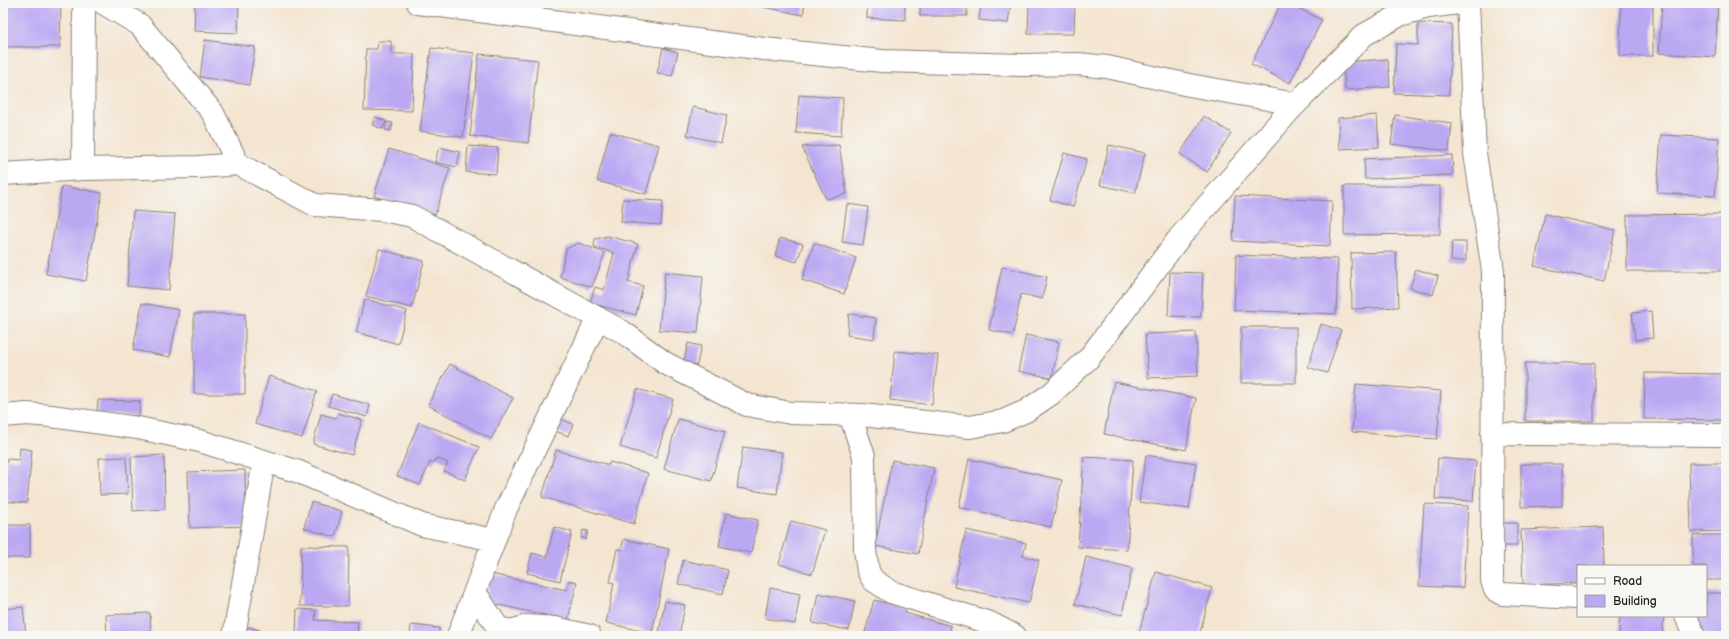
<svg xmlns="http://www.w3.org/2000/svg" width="1729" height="639" viewBox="0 0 1729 639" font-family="'Balsamiq Sans',sans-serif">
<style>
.building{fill:#bba8f3}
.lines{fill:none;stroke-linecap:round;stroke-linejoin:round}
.minor-casing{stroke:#888076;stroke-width:24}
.minor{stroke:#fff;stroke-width:22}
</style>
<rect width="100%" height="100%" fill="#f6f6f2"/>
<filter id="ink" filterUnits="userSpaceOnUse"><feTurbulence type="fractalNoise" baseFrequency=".025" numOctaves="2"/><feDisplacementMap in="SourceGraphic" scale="8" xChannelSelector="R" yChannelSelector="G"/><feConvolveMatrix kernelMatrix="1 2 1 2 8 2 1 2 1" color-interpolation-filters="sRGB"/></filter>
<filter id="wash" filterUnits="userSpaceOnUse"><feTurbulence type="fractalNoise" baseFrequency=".012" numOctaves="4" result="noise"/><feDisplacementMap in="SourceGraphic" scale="16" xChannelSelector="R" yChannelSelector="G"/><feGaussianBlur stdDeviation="0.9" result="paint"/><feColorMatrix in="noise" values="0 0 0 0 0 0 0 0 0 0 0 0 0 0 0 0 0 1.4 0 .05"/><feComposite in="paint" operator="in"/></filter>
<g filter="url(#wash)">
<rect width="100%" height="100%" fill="#f4e5d1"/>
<g id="blocks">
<path class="building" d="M3 3H61L60 47H3Z
M195 3H239L238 33 194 31Z
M743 3H805L803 15Z
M867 3H905V20L867 18Z
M920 3H967V16H920Z
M981 3H1011L1008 23 979 20Z
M1029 3H1075L1074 34H1028Z
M1281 3H1288L1322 20 1290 83 1251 64Z
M1621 3H1653V56H1620Z
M1662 3H1718L1715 57 1659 53Z
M1418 23 1452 24 1449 95 1394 93 1396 44 1418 45Z
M205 40 255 47 249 85 200 77Z
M378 41H391V54H414L412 111 364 110 366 49H377Z
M431 48 474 53 463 137 420 131Z
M663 48 678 52 672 76 657 73Z
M479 54 538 60 528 143 470 136Z
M1388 59 1390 87 1345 90 1343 62Z
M799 95 843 98 841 136 796 133Z
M693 107 727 115 721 143 687 135Z
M1377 115 1379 147 1340 149 1338 118Z
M1395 115 1452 123 1449 151 1391 144Z
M1204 116 1231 133 1207 172 1180 154Z
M375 117 386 121 383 129 372 125Z
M387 122 393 123 391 131 385 130Z
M610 132 659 145 646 194 597 181Z
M1661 135 1719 138 1715 196 1657 193Z
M839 145 847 194 826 199 802 147Z
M1109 145 1145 153 1135 193 1100 185Z
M468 146 498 148 496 174 466 172Z
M439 147 460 152 457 167 435 162Z
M389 149 450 168 435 215 374 196Z
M1064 153 1087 159 1073 207 1050 200Z
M1452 155 1453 175 1365 179 1364 159Z
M62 186 102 193 86 281 46 274Z
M1344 186H1440V234L1344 235Z
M1235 196 1332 201 1330 246 1233 241Z
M623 199 663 201 661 225 621 222Z
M847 204 868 207 863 245 842 242Z
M133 211 175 214 169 290 127 286Z
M1545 214 1615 230 1604 281 1534 266Z
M1723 214V271H1627V215Z
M608 236 638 244 628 282 643 286 636 315 590 303 595 287 604 290 614 253 594 247 595 239Z
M780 238 803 244 797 262 775 256Z
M1452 242H1466V261H1451Z
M579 243 605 253 592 287 560 277 566 249Z
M814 243 856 258 844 294 802 280Z
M379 249 424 261 412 308 366 296Z
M1396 252 1398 307 1352 309 1351 253Z
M1236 255 1338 259 1336 314 1234 310Z
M1002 267 1047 277 1042 299 1021 294 1013 335 989 330Z
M1416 269 1438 276 1433 295 1410 288Z
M665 272 703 276 698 333 659 330Z
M1170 272 1203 273 1201 317 1168 316Z
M365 299 407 311 398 344 356 332Z
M142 303 179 310 170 357 133 350Z
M1651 311 1653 338 1635 340 1632 313Z
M194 314H245V394H194Z
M849 314 876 318 874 339 847 335Z
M1321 324 1341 330 1327 373 1308 367Z
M1241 327H1296V383H1241Z
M1196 332 1198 376 1148 378 1145 334Z
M1026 335 1059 342 1052 378 1018 371Z
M688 343 701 346 696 368 683 365Z
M895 351 938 355 932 405 890 400Z
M1525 363H1594V421H1525Z
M450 364 513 398 491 439 428 405Z
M1645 373 1726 374V420L1644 419Z
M269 376 317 391 302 438 255 424Z
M1114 382 1196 398 1186 450 1104 434Z
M1356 384 1441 391 1437 439 1352 432Z
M637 389 673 399 656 458 620 447Z
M332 394 370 405 367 417 328 406Z
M98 400 140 401 139 416 97 414Z
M338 413 362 420 352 455 313 444 321 414 336 418Z
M556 417 573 424 568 436 551 429Z
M678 419 725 431 711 481 664 469Z
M419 422 479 447 465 480 444 471 448 463 436 458 433 464 430 462 420 485 397 476Z
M743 447 782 452 777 494 737 488Z
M20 448 32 450 27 503 3 501 7 459 19 460Z
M556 450 609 465 610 462 648 473 634 524 542 497Z
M164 455 165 509 133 511 131 457Z
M1146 455 1196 463 1189 509 1139 502Z
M126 457 128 494 100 495 99 458Z
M1084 457 1133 460 1127 550 1078 547Z
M1438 458 1476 461 1473 501 1435 499Z
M969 459 1062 480 1051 527 959 507Z
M892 460 934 468 918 554 875 546Z
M1689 463H1726V531L1691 532Z
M1521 464H1562V506L1521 507Z
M245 470 246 526 190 528 188 472Z
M311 502 342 511 335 537 304 528Z
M1424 504 1468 506 1463 588 1419 586Z
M726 513 758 520 751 553 719 546Z
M791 521 825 530 812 574 779 564Z
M1503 523H1517V546H1503Z
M3 525H30V558H3Z
M554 527 572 532 560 581 527 573 532 553 547 557Z
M1603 527 1604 566H1578V583L1523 585 1521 530Z
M583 530 588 531 586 539 581 538Z
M966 530 1026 543 1023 556 1039 560 1029 603 954 587Z
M1693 535H1726V580H1706V566H1693Z
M624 539 669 549 652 633 606 623 614 583 610 582 617 549 621 550Z
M301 546 349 547 348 606H300Z
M1086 557 1132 568 1122 615 1075 604Z
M683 560 728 570 723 594 678 584Z
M1156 572 1212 588 1199 636H1138Z
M491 574 567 590 569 580 577 582 568 620 485 602Z
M770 588 800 594 795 624 765 618Z
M818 593 855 601 849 630 812 623Z
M1706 593H1726V636H1698V616H1706Z
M874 600 907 608 905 613 951 626 949 636H864Z
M665 601 685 605 679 636 659 632Z
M23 607 26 636H3V609Z
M297 609 316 610 315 620 358 622 357 636H296Z
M150 613 151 636H107L106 615Z
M1620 616H1664L1662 636H1619Z
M411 625 439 628V636H410Z
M248 627 260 630 258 634 246 631Z"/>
</g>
</g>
<g filter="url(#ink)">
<use href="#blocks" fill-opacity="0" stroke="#888076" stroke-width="1"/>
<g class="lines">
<defs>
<path id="minor" d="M103 3 140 25 213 113 238 164
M418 3 764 49 882 61 1023 65 1078 64 1107 67 1189 85 1296 104
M1468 3 1475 153 1493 271 1492 580 1495 590 1502 594 1578 598
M83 169 84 3
M3 174 83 169 199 167 238 164 315 205 382 210 412 216 623 332 665 363 747 405 791 413 862 415 970 427 1003 421 1026 411 1051 394 1089 358 1179 238 1289 111 1364 35 1400 15 1428 7 1459 3
M850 415 864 456 865 550 868 571 873 580 891 592 990 623 1015 636
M3 416 27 414 51 416 138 428 200 441 299 472 422 525 494 540
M1492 434 1726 435
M475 592 498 628 511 631 527 626 555 628 590 636
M1686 616 1694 636
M234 636 264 461
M458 636 506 509 598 318"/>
</defs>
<use href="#minor" class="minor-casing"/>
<use href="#minor" class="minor"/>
</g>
</g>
<rect width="1729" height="639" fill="none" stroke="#f6f6f2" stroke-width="16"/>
<rect x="1577" y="565" width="130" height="52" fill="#f6f6f2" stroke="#9f9f9c"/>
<rect x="1585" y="578" width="20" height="6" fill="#ffffff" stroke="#9f9f9c"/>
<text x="1613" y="585" font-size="12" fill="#1c1c1c">Road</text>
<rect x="1585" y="595" width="20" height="12" fill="#bba8f3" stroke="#9f9f9c"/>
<text x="1613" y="605" font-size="12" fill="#1c1c1c">Building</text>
</svg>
